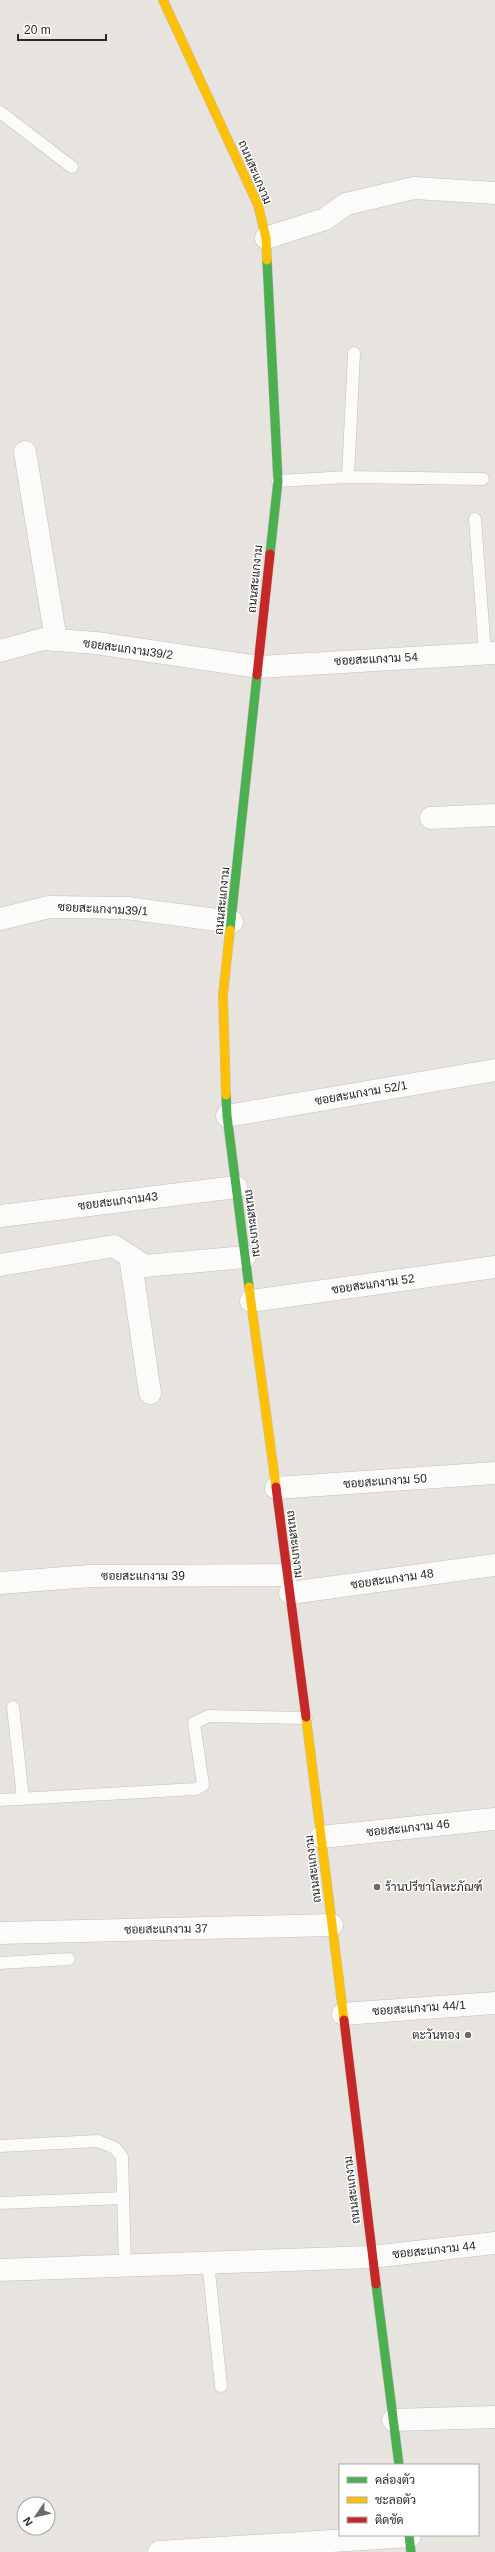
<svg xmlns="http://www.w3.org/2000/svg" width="495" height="2552" viewBox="0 0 495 2552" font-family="Arial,Sarabun,sans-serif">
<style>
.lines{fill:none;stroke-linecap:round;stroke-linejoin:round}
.lane-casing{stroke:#c1bfc0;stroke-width:13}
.street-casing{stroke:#c1bfc0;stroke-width:23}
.fast-casing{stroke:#c1bfc0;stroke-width:10}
.slow-casing{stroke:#c1bfc0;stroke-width:10}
.jam-casing{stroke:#c1bfc0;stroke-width:10}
.lane{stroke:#fbfbfa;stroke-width:12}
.street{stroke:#fbfbfa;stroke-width:22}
.fast{stroke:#4caf50;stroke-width:9}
.slow{stroke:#ffc107;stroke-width:9}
.jam{stroke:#c62828;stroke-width:9}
.poi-dot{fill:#6c6a68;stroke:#fff;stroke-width:1.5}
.labels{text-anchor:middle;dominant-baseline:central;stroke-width:3;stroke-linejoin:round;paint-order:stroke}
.street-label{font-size:12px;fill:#292929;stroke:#fff}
.poi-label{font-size:12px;fill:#292929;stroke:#fff;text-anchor:start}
</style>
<rect width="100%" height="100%" fill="#e7e3de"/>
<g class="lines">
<defs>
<path id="lane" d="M0 112 72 167
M348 477 354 353
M278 481 348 477 483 479
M475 519 485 653
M13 1707 23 1799
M0 1800 196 1789 203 1785 194 1723 209 1716 306 1718
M0 1963 69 1959
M0 2146 98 2141 115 2148 122 2157 125 2265
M0 2203 123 2198
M208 2262 221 2386"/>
<path id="street" d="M266 238 325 219 346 204 414 188 495 193
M25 452 56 640
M0 651 43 639 96 643 258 667 495 653
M431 818 495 815
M0 919 49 907 127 908 232 922
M227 1116 495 1070
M0 1216 236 1187
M130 1256 150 1393
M0 1265 114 1246 145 1266 245 1257
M251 1301 495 1267
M276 1488 495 1473
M0 1583 90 1576 287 1575
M290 1593 495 1565
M321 1837 495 1819
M0 1933 332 1925
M343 2014 495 2003
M0 2270 372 2257 495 2243
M393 2420 495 2417
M159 2552 410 2536"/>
<path id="fast" d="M267 260 278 481 270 554
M230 930 257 675
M226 1095 227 1116 249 1287
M376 2284 399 2465
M409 2535 411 2552"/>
<path id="slow" d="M163 0 258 205 266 238 267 260
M226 1095 223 995 230 930
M249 1287 276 1487
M306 1717 344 2020"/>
<path id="jam" d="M257 675 270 554
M276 1487 306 1717
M344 2020 376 2284"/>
</defs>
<use href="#lane" class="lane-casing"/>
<use href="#street" class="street-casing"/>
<use href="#fast" class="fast-casing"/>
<use href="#slow" class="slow-casing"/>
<use href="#jam" class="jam-casing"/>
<use href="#lane" class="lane"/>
<use href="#street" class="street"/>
<use href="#fast" class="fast"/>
<use href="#slow" class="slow"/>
<use href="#jam" class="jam"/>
</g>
<g class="poi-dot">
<circle cx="377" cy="1887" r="4"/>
<circle cx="468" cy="2035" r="4"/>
</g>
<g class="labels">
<g class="street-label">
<text transform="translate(255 172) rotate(67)">ถนนสะแกงาม</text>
<text transform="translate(255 579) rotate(-84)">ถนนสะแกงาม</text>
<text transform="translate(128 649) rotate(8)">ซอยสะแกงาม39/2</text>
<text transform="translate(376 659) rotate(-3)">ซอยสะแกงาม 54</text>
<text transform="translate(222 901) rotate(-84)">ถนนสะแกงาม</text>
<text transform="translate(103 909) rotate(3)">ซอยสะแกงาม39/1</text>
<text transform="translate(361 1093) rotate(-10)">ซอยสะแกงาม 52/1</text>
<text transform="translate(118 1201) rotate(-7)">ซอยสะแกงาม43</text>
<text transform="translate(253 1223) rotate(83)">ถนนสะแกงาม</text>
<text transform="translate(373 1284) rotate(-8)">ซอยสะแกงาม 52</text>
<text transform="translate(385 1481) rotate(-4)">ซอยสะแกงาม 50</text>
<text transform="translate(295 1544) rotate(83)">ถนนสะแกงาม</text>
<text x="143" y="1576">ซอยสะแกงาม 39</text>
<text transform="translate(392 1579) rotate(-8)">ซอยสะแกงาม 48</text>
<text transform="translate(408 1828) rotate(-6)">ซอยสะแกงาม 46</text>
<text transform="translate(313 1869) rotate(-97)">ถนนสะแกงาม</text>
<text transform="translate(166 1929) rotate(-1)">ซอยสะแกงาม 37</text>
<text transform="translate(419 2008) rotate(-4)">ซอยสะแกงาม 44/1</text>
<text transform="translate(352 2190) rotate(-97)">ถนนสะแกงาม</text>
<text transform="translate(434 2250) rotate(-6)">ซอยสะแกงาม 44</text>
</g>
<g class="poi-label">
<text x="385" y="1887">ร้านปรีชาโลหะภัณฑ์</text>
<text x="460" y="2035" text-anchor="end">ตะวันทอง</text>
</g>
</g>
<rect x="339" y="2464" width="140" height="72" fill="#ffffff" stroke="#a9a9a9"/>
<rect x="347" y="2477" width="20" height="6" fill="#4caf50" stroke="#a9a9a9"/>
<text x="375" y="2484" font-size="12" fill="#292929">คล่องตัว</text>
<rect x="347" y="2497" width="20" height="6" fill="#ffc107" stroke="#a9a9a9"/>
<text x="375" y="2504" font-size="12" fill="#292929">ชะลอตัว</text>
<rect x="347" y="2517" width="20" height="6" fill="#c62828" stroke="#a9a9a9"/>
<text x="375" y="2524" font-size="12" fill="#292929">ติดขัด</text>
<g transform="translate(36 2516) rotate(236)"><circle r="19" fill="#ffffff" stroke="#a9a9a9"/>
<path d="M0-3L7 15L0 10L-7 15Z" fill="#6c6a68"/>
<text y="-6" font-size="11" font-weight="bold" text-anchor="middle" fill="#292929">N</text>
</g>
<path d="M18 34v6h88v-6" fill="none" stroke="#292929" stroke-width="2"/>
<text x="24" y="34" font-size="12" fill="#292929" stroke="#ffffff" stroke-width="3" paint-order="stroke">20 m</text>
</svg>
